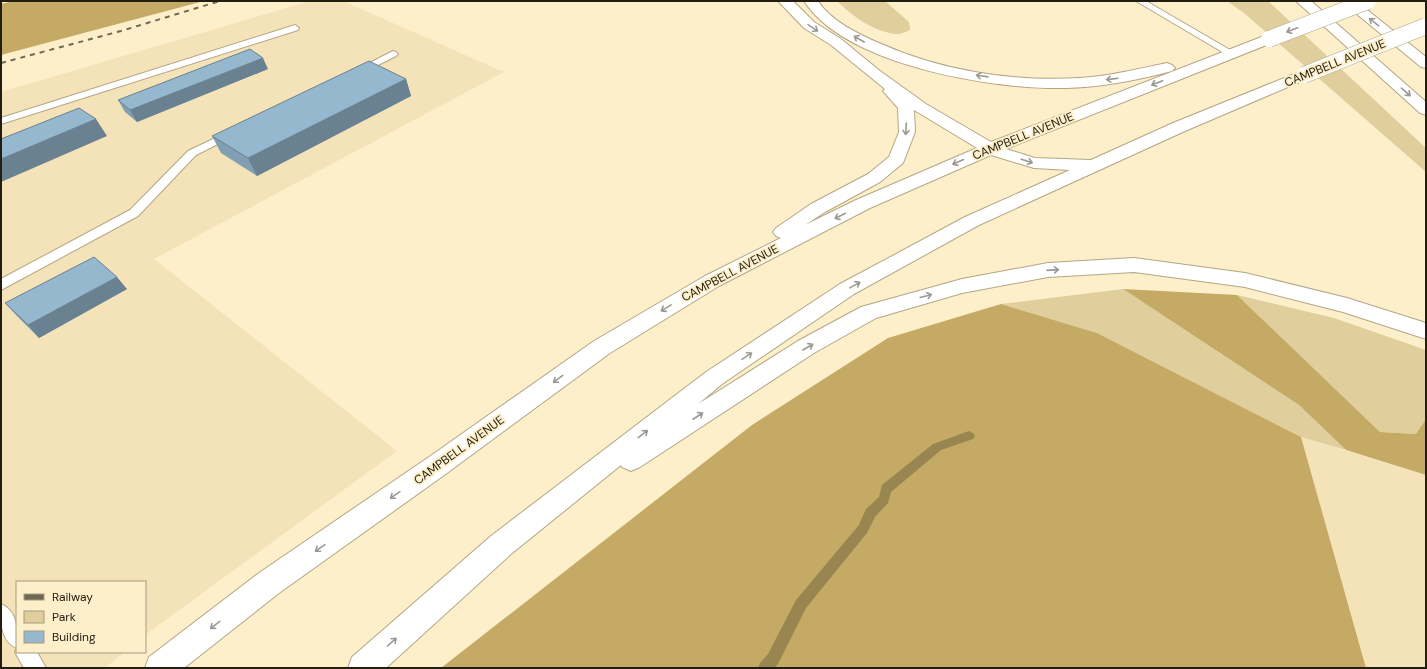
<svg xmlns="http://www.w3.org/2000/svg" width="1427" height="669" viewBox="0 0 1427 669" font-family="'DM Sans',sans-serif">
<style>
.built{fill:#f4e3b8}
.green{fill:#e0ce9d}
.forest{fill:#c4aa65}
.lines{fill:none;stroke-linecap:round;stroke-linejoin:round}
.stream{fill:#988550;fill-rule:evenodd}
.lane-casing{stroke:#b3a684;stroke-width:2}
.highway-casing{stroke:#b3a684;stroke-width:2}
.lane{fill:#fff;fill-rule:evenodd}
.highway{fill:#fff;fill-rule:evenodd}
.rail{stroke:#706852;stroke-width:2;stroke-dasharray:5 5;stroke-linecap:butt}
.highway-bridge-casing{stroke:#b3a684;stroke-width:17;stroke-linecap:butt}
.highway-bridge{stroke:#fff;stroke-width:16}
.wall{fill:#819eb2}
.shaded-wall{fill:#698191}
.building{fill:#96b8cf;stroke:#698191}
.oneway{stroke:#9c9993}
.labels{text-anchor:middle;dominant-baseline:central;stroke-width:4;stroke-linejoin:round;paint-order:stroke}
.street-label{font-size:12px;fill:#221d10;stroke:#fdefca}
</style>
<rect width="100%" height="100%" fill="#fdefca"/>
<path class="built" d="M310 1H343L504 72 154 259 397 451 145 635V582H17V652H125L105 668H1V92Z
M1301 437 1426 475V668H1366Z"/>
<path class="green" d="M837 1H885L909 22 910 30C906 32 901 34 898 34 875 33 852 16 837 1Z
M1227 1H1268L1426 148V172L1244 13Z
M1123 289 1299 405 1346 450 1301 437 1097 333 1001 304Z
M1237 295 1334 318 1426 350V419L1416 434 1380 432Z"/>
<path class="forest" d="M14 1H204L1 55V4Z
M1123 289 1237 295 1380 432 1416 434 1426 419V475L1346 450 1299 405Z
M1001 304 1097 333 1301 437 1366 668H441L752 425 888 338Z"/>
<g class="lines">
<path class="stream" d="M969 431 973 433 975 436 973 439 941 450 891 492 888 503 875 517 867 533 806 608 778 664 774 668H758L760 663 768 654 796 600 859 525 866 509 879 497 882 485 933 444Z"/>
<defs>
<path id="lane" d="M1136 1H1146L1237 54 1235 56H1229Z
M295 25 299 28 298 30 1 124V118Z
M393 51 396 52 398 54 396 56 360 74 357 75 352 72Z
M232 130 237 133 236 135 196 155 138 216 1 290V279L130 210 188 151Z
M1 604C20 612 17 635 17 652H37L46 668H24L15 652 17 648C0 641 1 621 1 604Z"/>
<path id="highway" d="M778 1H793L814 22 841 39 880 71 926 104 991 142 1264 36 1269 35 1274 36 1276 39 1274 42 1006 149 1035 158 1091 160 1173 123 1299 72 1304 70 1309 72 1312 75 1309 78 1185 131 979 225 854 294 722 384 698 404 798 341 861 307 962 279 1048 263 1134 258 1245 273 1347 298 1426 323V339L1343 312 1245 287 1134 272 1048 277 962 293 876 318 814 353 640 467 631 471 622 467 621 465 511 554 386 668H348L352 657 491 536 706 372 840 284 965 217 1070 170 1034 168 991 155 870 208 719 286 610 353 447 473 279 593 184 668H145L149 657 259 573 429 457 594 341 705 276 781 238 776 236 773 232 776 228 811 204 868 174 889 157 899 132 898 108 883 91 885 89 831 45 804 28ZM914 110 977 148 856 200 805 225 825 212 880 182 903 163 915 132Z
M804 1H818C831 21 858 34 879 43 941 71 1013 82 1080 78 1110 76 1138 69 1167 63L1172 65 1175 68 1172 71C1138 80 1103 87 1067 88 995 90 846 66 804 1Z
M1296 1H1311L1426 102V115L1420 113Z
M1341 1H1356L1426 57V68L1421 67Z"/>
</defs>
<use href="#lane" class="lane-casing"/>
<use href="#highway" class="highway-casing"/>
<use href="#lane" class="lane"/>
<use href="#highway" class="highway"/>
<path class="rail" d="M1 63 121 31 220 1"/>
<defs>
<path id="highway-bridge" d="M1269 39 1368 1
M1304 75 1426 26"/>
</defs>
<use href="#highway-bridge" class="highway-bridge-casing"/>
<use href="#highway-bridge" class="highway-bridge"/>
</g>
<path class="wall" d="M268 69 137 122 125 112 118 100Z
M406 79 411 96 257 176 221 153 212 136Z
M127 289 39 338 17 316 5 303Z"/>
<path class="shaded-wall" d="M263 58 268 69 137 122 130 110Z
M406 79 411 96 257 176 248 158Z
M96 119 107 136 1 182V159Z
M117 277 127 289 39 338 28 325Z"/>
<path class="building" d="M250 49 263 58 130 110 118 100Z
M369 61 406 79 248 158 212 136Z
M79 108 96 119 1 159V139Z
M94 257 117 277 28 325 5 303Z"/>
<defs><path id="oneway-shaft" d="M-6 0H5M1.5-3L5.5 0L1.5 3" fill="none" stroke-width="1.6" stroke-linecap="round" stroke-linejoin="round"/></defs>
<g class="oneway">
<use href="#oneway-shaft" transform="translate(1374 22) rotate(-141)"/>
<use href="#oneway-shaft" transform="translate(813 28) rotate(34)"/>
<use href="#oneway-shaft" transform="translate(1292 30) rotate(159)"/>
<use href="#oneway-shaft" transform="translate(859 39) rotate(-150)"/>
<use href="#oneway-shaft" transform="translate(982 76) rotate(-172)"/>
<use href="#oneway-shaft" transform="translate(1112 79) rotate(173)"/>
<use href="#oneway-shaft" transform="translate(1157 83) rotate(159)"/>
<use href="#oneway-shaft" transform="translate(1406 92) rotate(41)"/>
<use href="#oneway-shaft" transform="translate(906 129) rotate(93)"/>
<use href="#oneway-shaft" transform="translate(1027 161) rotate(18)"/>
<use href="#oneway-shaft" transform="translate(958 162) rotate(156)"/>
<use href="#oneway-shaft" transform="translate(840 216) rotate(153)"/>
<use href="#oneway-shaft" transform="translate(1053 270) rotate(-4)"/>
<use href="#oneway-shaft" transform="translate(855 285) rotate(-29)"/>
<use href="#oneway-shaft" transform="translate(926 296) rotate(-15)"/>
<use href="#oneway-shaft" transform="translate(666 308) rotate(149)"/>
<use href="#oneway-shaft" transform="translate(808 347) rotate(-30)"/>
<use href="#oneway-shaft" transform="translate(747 356) rotate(-34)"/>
<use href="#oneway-shaft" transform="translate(558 379) rotate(144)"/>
<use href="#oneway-shaft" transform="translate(698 416) rotate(-33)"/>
<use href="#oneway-shaft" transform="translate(643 434) rotate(-38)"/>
<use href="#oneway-shaft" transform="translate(395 495) rotate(145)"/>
<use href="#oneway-shaft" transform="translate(320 548) rotate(145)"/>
<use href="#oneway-shaft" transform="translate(215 625) rotate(142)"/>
<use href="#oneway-shaft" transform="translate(392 642) rotate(-42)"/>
</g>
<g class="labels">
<g class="street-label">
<text transform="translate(1335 63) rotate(-22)">CAMPBELL AVENUE</text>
<text transform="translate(1023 136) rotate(-22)">CAMPBELL AVENUE</text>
<text transform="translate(730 273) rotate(-28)">CAMPBELL AVENUE</text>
<text transform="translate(459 450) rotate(-36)">CAMPBELL AVENUE</text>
</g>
</g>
<rect width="1427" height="669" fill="none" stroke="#221d10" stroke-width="4"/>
<rect x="16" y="581" width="130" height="72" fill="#fdefca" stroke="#a59b80"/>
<rect x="24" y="594" width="20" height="6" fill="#706852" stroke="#a59b80"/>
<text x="52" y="601" font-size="12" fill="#221d10">Railway</text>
<rect x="24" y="611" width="20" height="12" fill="#e0ce9d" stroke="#a59b80"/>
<text x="52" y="621" font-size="12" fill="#221d10">Park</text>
<rect x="24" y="631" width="20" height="12" fill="#96b8cf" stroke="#a59b80"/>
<text x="52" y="641" font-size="12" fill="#221d10">Building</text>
</svg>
